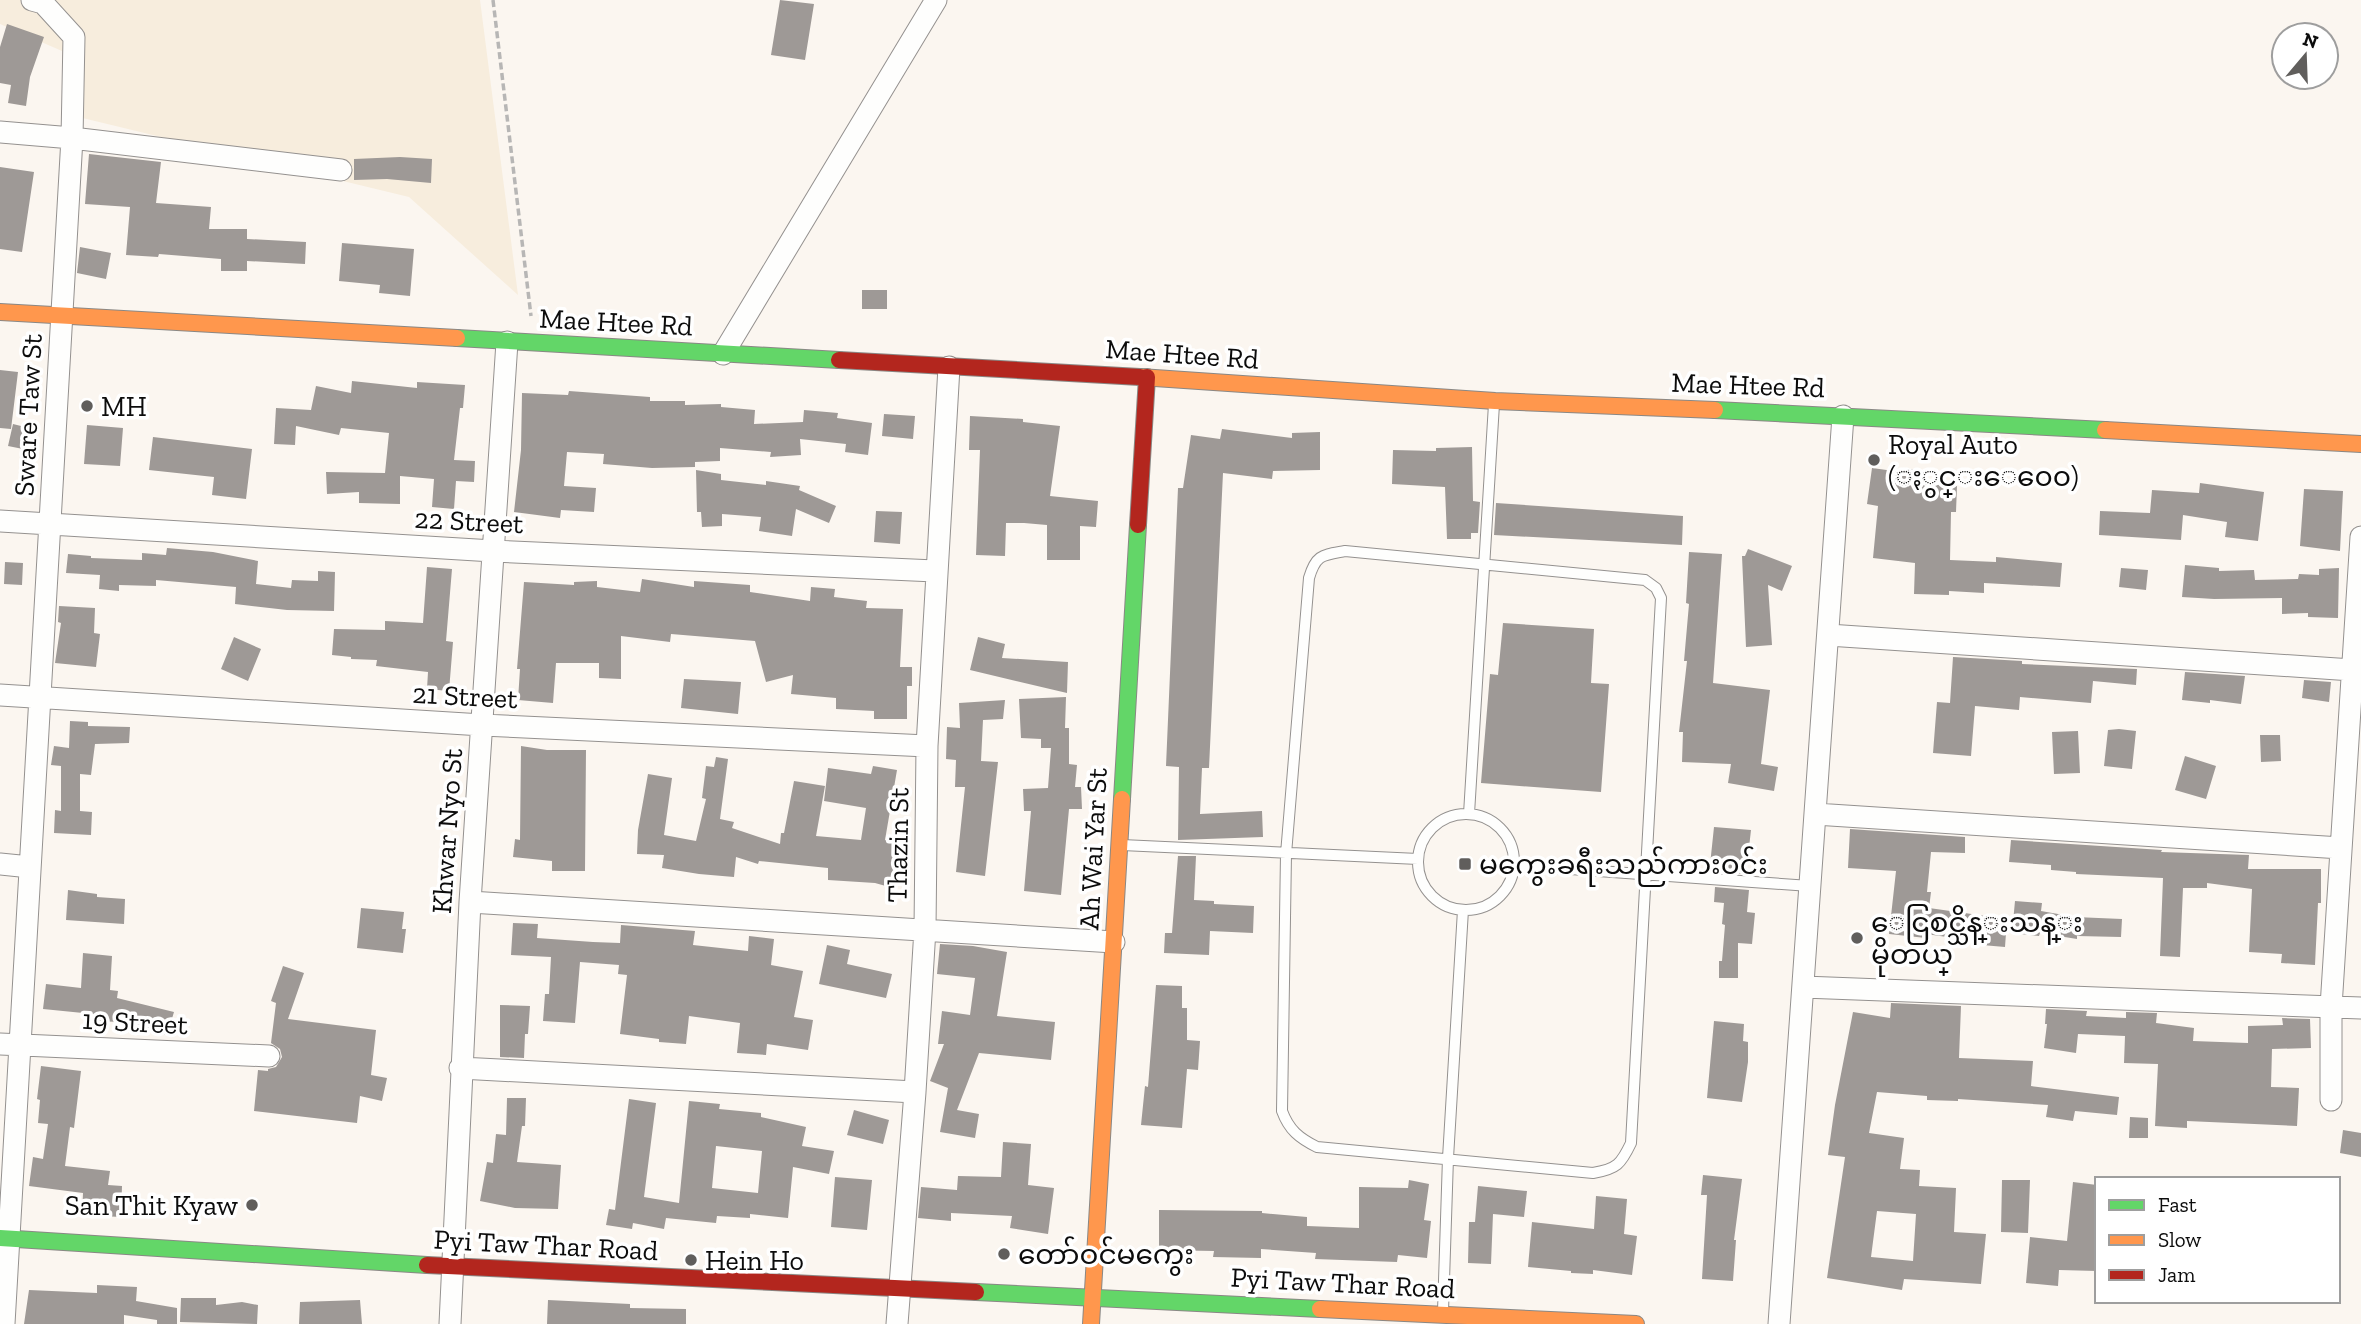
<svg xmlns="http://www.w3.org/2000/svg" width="2361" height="1324" viewBox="0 0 2361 1324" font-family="'Zilla Slab','Noto Sans Myanmar',serif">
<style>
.farmland{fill:#f7eddd}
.building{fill:#9e9996;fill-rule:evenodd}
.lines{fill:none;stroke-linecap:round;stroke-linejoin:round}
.lane-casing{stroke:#94918f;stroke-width:12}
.street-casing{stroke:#94918f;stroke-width:23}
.fast-casing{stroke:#8a8885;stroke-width:18}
.slow-casing{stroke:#8a8885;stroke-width:18}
.jam-casing{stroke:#8a8885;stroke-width:18}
.path{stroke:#b7b6b5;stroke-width:3.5;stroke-dasharray:7 3.5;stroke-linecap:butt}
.lane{stroke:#fefefd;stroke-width:10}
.street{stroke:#fefefd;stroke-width:21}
.fast{stroke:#63d668;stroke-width:16}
.slow{stroke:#ff974d;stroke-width:16}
.jam{stroke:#b3261e;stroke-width:16}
.poi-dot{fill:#605e5c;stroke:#fff;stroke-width:2.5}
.labels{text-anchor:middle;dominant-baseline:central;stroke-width:7;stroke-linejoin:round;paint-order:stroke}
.street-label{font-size:28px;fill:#0c0c0c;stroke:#fff}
.poi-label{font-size:28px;fill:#0c0c0c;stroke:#fff;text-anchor:start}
</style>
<rect width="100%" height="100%" fill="#fbf6f0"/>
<path class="farmland" d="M0 0H480L518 295 409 197 66 114 62 51 0 24Z"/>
<path class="building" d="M780 0 814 4 805 60 771 55Z
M7 24 44 37 30 77 26 106 8 103 11 85 0 83V47Z
M89 154 161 162 156 203 211 207 209 229H247V239L306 242 305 264 247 261V271H221V259L159 254 158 257 126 255 130 207 85 204Z
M400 157 432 159 431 183 387 179 354 180V159Z
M0 167 34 172 22 252 0 249Z
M342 243 414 249 410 296 379 293 380 285 339 281Z
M80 247 111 253 106 279 77 273Z
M862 290H887V309H862Z
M0 370 18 372 11 429 0 428Z
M352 381 417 388V382L465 385 463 408H460L454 460 475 461 474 482 456 481 454 509 432 507 434 479 400 476V504L359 503V492L327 494 326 472 385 473 389 433 341 428 339 435 296 426 295 445 274 444 276 408 311 410 316 386 351 393Z
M569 391 650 397V401H685V405L721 404V407L755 410 754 424 803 422 804 410 838 413 837 418 872 423 868 455 845 452 846 444 800 439 801 455 770 457 771 452 720 448V461L695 462V467L652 468 603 464 604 454 567 452 564 486 596 488 594 512 561 510 560 518 514 512 521 450 522 393 568 395Z
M884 414 915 416 913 439 882 436Z
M970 416 1023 419V422L1060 426 1050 496 1098 501 1096 527 1080 526V560H1047V525L1024 523H1006L1005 556 976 555 980 450H969Z
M13 424 33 429 28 450 8 446Z
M87 425 123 428 120 466 84 464Z
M1222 429 1292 438V433L1320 432V470L1273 471 1272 479 1223 473 1209 768H1202L1200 814 1262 811 1263 837 1178 840 1179 767 1166 766 1178 488H1183L1191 435 1220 439Z
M153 437 252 449 246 499 212 495 214 477 149 470Z
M1472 447 1473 501 1480 502 1478 533H1471V539H1447L1445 487 1392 484 1393 450 1436 451V448Z
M1872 468 1901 472 1902 468 1926 471 1924 484 1957 486 1956 512H1951L1950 560 1996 562V557L2062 563 2060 587 1984 583V593L1949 591V595L1914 594 1915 563 1873 558 1878 506 1867 504Z
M696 470 721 474V480L766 485V481L800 486 799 490 836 506 829 523 796 509 792 536 759 531 761 517 722 514V526L702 527 701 512H697Z
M2200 483 2264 492 2258 541 2225 537 2227 522 2183 515 2181 540 2099 535 2100 511 2150 513 2152 490 2199 493Z
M2304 489 2343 491 2340 551 2300 546Z
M1496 503 1683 516 1682 545 1494 535Z
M876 511 902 512 900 544 874 542Z
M167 548 213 552 258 561 256 584 291 588 292 580 318 581V571L335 572 334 611 287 610 235 604 236 587 156 580V586L119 585V591L99 589 100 575 66 573 68 554 91 556V558L142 560V553L166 555Z
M1748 549 1792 566 1782 591 1768 585 1772 645 1746 647 1742 556H1745Z
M1689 552 1722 554 1713 683 1770 690 1761 764 1778 767 1774 791 1728 783 1731 764 1682 762 1683 732H1679L1687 661H1684L1689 604 1686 603Z
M5 562 23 563 22 585 4 584Z
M2185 565 2219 568V571L2254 570 2255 580 2298 579 2299 574 2319 575V569L2339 568 2338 618 2308 617V613L2282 614V598L2214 599 2182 597Z
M427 567 452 569 446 641 453 642 449 691 427 689 428 672 376 666 377 660 351 659V657L332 655 334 629 385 630V621L423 623Z
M2121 568 2148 570 2146 590 2119 587Z
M642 579 694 587V581L750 585V592L810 601 811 587 835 589 834 597 867 601 866 608 903 609 900 667H912V686H907V719H874V711L836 709V698L791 694 793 675 766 682 755 641 671 634 670 642 621 636V679L599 678V663H556L553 703 518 700 520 669H517L524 582 574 585V582L597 581V587L640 592Z
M59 606 95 608 94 633 100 634 96 667 55 663 61 623 58 622Z
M1503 623 1594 629 1591 683 1609 684 1601 792 1481 783 1490 674 1498 675Z
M234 637 261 649 248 681 221 669Z
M978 637 1005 644 1002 658 1068 662 1067 693 970 670Z
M1953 657 2022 661V664L2137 669 2136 685 2093 681 2091 703 2020 697 2019 710 1975 706 1971 756 1933 753 1937 702 1950 703Z
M2185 672 2245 676 2241 704 2210 700V703L2182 700Z
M684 679 741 682 738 714 681 708Z
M2304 680 2331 682 2329 702 2302 698Z
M1066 697 1065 728H1069V764L1077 765 1075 787H1081L1082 809H1069L1061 895 1024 891 1031 811H1024L1023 789 1048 788 1051 748H1041V739L1021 738 1019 699Z
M1005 700 1003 719 983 720 981 761 998 762 985 876 956 872 965 787H955L956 760 946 759 947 727 960 728 959 703Z
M70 721 88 722V726L130 727 129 743 95 744 91 775 80 774V811L92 812 91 835 54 833 55 810 61 811V766L51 765 54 746 69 748Z
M2119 729 2136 731 2132 769 2104 766 2108 730Z
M2078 731 2080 773 2054 774 2052 732Z
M2260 735H2280L2281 761 2261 762Z
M521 746 547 750H586L585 871H552V861L513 857 515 839 520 840Z
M2185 756 2216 766 2206 799 2175 790Z
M716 757 728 759 720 819 734 822 732 828 780 844 781 833H784L794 781 825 786 816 836 861 840 866 808 824 801 828 768 871 774 873 766 897 770 885 840 905 845 893 888 875 883 828 880V868L759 861 758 864 736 857 734 877 699 874 662 868 664 855 637 854 638 830 648 774 672 778 664 835 696 841 706 799 702 798 706 766 714 767Z
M1714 827 1751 830 1746 874 1717 872V865H1710Z
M1850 829 1965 837V853L1931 852 1927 892H1931L1929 908 2007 919 2005 947 1982 945V942L1926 934V938L1889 934 1896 871 1848 868Z
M2011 840 2162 850 2161 852 2249 855 2248 869H2321V903H2318L2315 965 2281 963 2282 954 2249 952 2252 889 2207 883V888H2183L2180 957 2160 956 2163 878 2076 874V872L2051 870V865L2009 862Z
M1178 856H1196L1194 900 1214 901V904L1254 906 1253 933 1210 931 1209 955 1164 953 1165 933H1172Z
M1715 887 1749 890 1747 912 1755 913 1752 944 1738 943V978H1719V961H1722L1725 925 1722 924 1724 903 1714 902Z
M68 890 97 894V897L125 899 124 924 66 920Z
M2015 901 2042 903 2041 911 2075 917 2122 919 2121 937 2077 936V939L2040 933 2039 936 2012 933Z
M361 908 404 912 402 929H406L403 953 357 948Z
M513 923 538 924 537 938 593 942 620 943 621 925 695 931 693 945 748 951 749 936 774 939 771 965 803 971 794 1017 813 1020 808 1050 767 1044 766 1055 737 1053 740 1023 689 1016 686 1044 659 1042V1039L620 1034 627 975 618 974 619 965 580 962 575 1023 543 1021 545 994H549L551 957 511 955Z
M940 944 973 946 1007 952 997 1016 1055 1022 1051 1060 979 1053 957 1110 979 1114 975 1138 940 1132 948 1088 930 1081 944 1044H938L942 1011 970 1015 975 978 937 974Z
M827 945 850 950 847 964 892 974 886 998 819 984Z
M83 953 112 956 110 990 118 991 117 998 174 1012 167 1035 122 1022 92 1021 93 1014 43 1009 46 984 81 988Z
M283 966 304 973 288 1019 376 1030 371 1075 387 1078 382 1101 360 1096 357 1123 254 1111 258 1070 268 1071V1069L276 1067 282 1057 280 1049 271 1043 276 1003 271 1001Z
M1156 985 1182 986V1008H1187V1040L1200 1041 1198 1070 1187 1069 1182 1128 1141 1125 1145 1086 1148 1087Z
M1891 1003 1961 1006 1959 1058 2033 1061 2031 1086 2119 1097 2117 1115 2075 1111 2073 1121 2046 1117 2048 1105 1958 1099V1101L1927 1100V1096L1877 1092 1869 1133 1904 1138 1900 1169 1920 1170 1919 1186 1956 1188 1954 1232 1986 1234 1981 1284 1904 1279 1902 1290 1827 1278 1845 1157 1828 1155 1835 1105 1853 1012 1890 1018ZM1877 1211 1916 1214 1913 1261 1871 1257Z
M500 1005 530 1006 528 1034H525L524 1058 500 1057Z
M2046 1009 2087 1011 2086 1016 2126 1018V1012L2157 1013 2156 1023 2194 1028 2193 1041 2248 1043V1026L2283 1025 2282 1018 2310 1019 2311 1048 2272 1049 2271 1087 2299 1088 2297 1126 2187 1121V1128L2155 1126 2158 1064 2124 1063 2125 1036 2078 1034 2076 1053 2044 1048 2047 1024H2045Z
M1714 1021 1744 1024 1743 1041 1748 1042V1062L1742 1102 1707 1098Z
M41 1066 81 1071 74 1128 70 1127 65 1166 110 1171 108 1185 122 1186 121 1217 82 1215 83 1193 29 1186 33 1157 43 1159 48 1124 38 1123 40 1100 37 1099Z
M507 1098H526L525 1126H522L517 1162 561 1165 558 1209 515 1208 480 1201 487 1162 493 1163 496 1134 506 1135Z
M629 1099 656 1103 644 1197 679 1203 689 1101 720 1104 719 1109 761 1113V1117L806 1127 802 1146 834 1151 829 1174 793 1167 788 1218 750 1214V1218L717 1216 716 1223 666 1218 664 1229 633 1223 632 1229 606 1225 609 1209 615 1210ZM716 1146 762 1151 758 1193 712 1188Z
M854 1110 889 1120 883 1144 847 1135Z
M2130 1117 2148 1118V1138H2129Z
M2343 1130 2361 1133V1157L2340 1153Z
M1003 1142 1031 1144 1028 1185 1054 1188 1048 1234 1010 1228 1012 1216 951 1213V1221L918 1218 921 1187 957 1190 958 1176 1001 1177Z
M1703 1175 1742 1179 1734 1240H1736L1733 1281 1702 1279 1707 1195H1701Z
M835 1177 872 1180 867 1230 831 1227Z
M1409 1180 1429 1184 1424 1220 1431 1221 1427 1258 1398 1255 1397 1262 1315 1259 1316 1253 1261 1249V1258L1213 1257 1214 1251 1159 1250V1210L1262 1211V1213L1307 1217V1226L1359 1228V1187L1408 1188Z
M2002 1180H2030L2028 1233 2001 1232Z
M2073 1182 2097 1185V1271L2059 1270 2058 1286 2026 1283 2030 1237 2067 1241Z
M1478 1186 1527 1191 1524 1217 1493 1214 1491 1264 1468 1263 1469 1222H1475Z
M1596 1196 1627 1199 1624 1234 1637 1236 1632 1275 1593 1270V1274L1571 1273V1271L1528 1267 1532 1222 1594 1229Z
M97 1285 137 1287 136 1301 177 1308V1324H157V1320L124 1315V1324H24L29 1290 97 1293Z
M181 1298H216V1305L242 1302 258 1305 257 1324 180 1322Z
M360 1300 362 1324H299L300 1302Z
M548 1300 630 1304V1308L686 1309V1324H547Z"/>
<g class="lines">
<defs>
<path id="lane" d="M1345 551 1645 580 1656 588 1661 598 1631 1143C1621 1164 1617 1169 1593 1173L1317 1147C1299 1138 1289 1130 1282 1111L1286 854 1309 578C1316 554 1323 555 1345 551Z
M1469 814 1494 404
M1418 862a48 48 0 1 1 96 0a48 48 0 1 1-96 0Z
M1122 845 1418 859
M1514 865 1810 886
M1443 1311 1448 1158 1463 910"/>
<path id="street" d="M0 132 72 138 341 170
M723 354 936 0
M0 521 493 551 935 571
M1828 635 2352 670
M0 695 482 725 927 746
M1815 814 2341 848
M0 864 30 867
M470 902 1114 942
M1803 987 2361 1008
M0 1044 269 1056
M460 1068 915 1092
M2331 1100V1007L2361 537
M4 1324 72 138 74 37 43 3 32 0
M450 1324 470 902 507 342
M897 1324 915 1092 925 929 927 746 949 367
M1779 1324 1843 416"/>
<path id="fast" d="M457 338 839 360
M1715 410 2105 430
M1122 799 1138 525
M0 1238 427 1265
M976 1292 1320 1309"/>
<path id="slow" d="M0 312 457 338
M1140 377 1495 401 1715 410
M2105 430 2361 444
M1320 1309 1636 1324
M1091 1324 1122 799"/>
<path id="jam" d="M839 360 1140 377
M1138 525 1147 377
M427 1265 976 1292"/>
</defs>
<use href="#lane" class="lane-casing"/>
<use href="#street" class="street-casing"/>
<use href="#fast" class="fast-casing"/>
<use href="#slow" class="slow-casing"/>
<use href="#jam" class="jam-casing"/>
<path class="path" d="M493 0 531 316"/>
<use href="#lane" class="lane"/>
<use href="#street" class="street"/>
<use href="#fast" class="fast"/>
<use href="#slow" class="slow"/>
<use href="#jam" class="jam"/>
</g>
<g class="poi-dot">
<circle cx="87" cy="406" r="7"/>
<circle cx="1874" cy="460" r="7"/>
<rect x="1458" y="857" width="14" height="14" rx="3.5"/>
<circle cx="1857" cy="938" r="7"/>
<circle cx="252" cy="1205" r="7"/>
<circle cx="1004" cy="1254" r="7"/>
<circle cx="691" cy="1260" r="7"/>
</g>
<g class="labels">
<g class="street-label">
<text transform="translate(616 322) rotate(3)">Mae Htee Rd</text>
<text transform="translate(1182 354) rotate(4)">Mae Htee Rd</text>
<text transform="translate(1748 385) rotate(2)">Mae Htee Rd</text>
<text transform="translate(28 415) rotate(-87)">Sware Taw St</text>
<text transform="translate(469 521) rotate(3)">22 Street</text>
<text transform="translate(465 696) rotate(3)">21 Street</text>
<text transform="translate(447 831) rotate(-86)">Khwar Nyo St</text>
<text transform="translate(898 845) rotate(-89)">Thazin St</text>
<text transform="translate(1093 849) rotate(-87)">Ah Wai Yar St</text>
<text transform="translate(135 1022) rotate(3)">19 Street</text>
<text transform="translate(546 1245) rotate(3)">Pyi Taw Thar Road</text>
<text transform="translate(1343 1283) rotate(3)">Pyi Taw Thar Road</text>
</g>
<g class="poi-label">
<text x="101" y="406">MH</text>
<text x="1888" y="444">Royal Auto<tspan x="1888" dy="32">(ႏွင္းေ၀ေ၀)</tspan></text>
<text x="1479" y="864">မကွေးခရီးသည်ကားဝင်း</text>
<text x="1871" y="922">ေငြစင္သိန္းသန္း<tspan x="1871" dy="32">မိုတယ္</tspan></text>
<text x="238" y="1205" text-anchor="end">San Thit Kyaw</text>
<text x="1018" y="1254">တော်ဝင်မကွေး</text>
<text x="705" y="1260">Hein Ho</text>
</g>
</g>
<rect x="2095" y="1177" width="245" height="126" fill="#ffffff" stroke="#9e9e9e" stroke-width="2"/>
<rect x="2109" y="1200" width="35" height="10" fill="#63d668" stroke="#9e9e9e" stroke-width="2"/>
<text x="2158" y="1212" font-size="21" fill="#0c0c0c">Fast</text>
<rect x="2109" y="1235" width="35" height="10" fill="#ff974d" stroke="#9e9e9e" stroke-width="2"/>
<text x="2158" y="1247" font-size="21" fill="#0c0c0c">Slow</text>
<rect x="2109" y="1270" width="35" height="10" fill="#b3261e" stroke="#9e9e9e" stroke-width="2"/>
<text x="2158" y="1282" font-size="21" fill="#0c0c0c">Jam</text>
<g transform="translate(2305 56) rotate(19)"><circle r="33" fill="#ffffff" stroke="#9e9e9e" stroke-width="2"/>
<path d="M0-5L12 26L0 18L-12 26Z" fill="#605e5c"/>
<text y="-10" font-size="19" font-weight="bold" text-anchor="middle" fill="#0c0c0c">N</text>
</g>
</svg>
